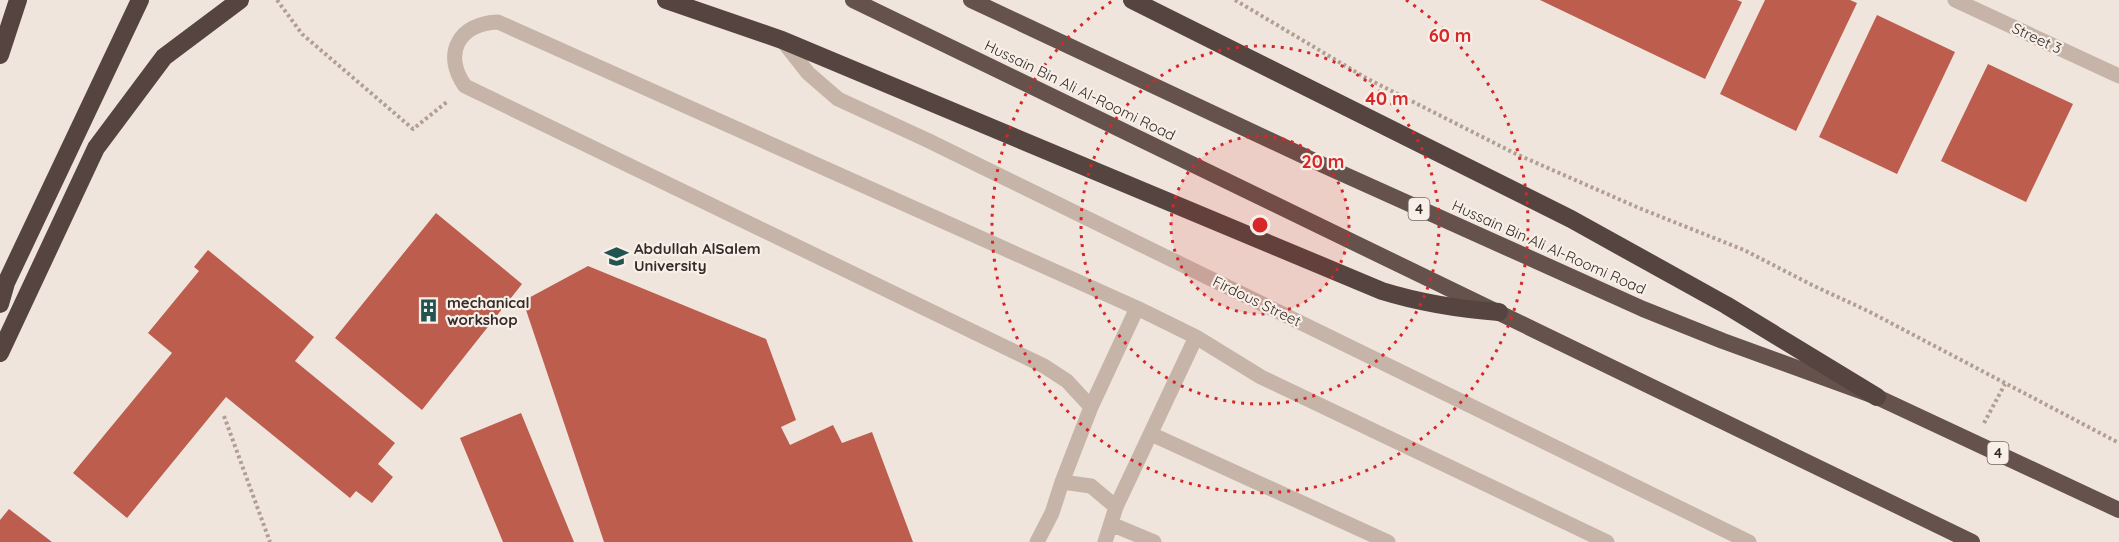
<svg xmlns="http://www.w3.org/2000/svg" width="2119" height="542" viewBox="0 0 2119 542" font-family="Quicksand,sans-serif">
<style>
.building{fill:#bc5d4d}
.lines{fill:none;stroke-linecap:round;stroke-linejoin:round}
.path{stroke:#b39e93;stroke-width:4;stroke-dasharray:3 3;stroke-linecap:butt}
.service{stroke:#c7b4a9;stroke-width:15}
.minor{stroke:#c7b4a9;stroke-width:15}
.tertiary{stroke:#c7b4a9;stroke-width:15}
.trunk{stroke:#65524d;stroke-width:16}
.motorway{stroke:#554440;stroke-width:18}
.ring{fill:none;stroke:#d62828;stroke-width:3;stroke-dasharray:3 6}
.labels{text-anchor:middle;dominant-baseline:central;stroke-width:4.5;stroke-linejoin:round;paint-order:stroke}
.shield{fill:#f8efe8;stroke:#706662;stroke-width:1.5}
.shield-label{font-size:14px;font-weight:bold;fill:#352b28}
.street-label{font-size:15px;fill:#352b28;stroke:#f8efe8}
.poi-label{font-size:15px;font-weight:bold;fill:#352b28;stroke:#f8efe8;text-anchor:start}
.centre{fill:#d62828;stroke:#f8efe8;stroke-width:3}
.ring-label{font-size:18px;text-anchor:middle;font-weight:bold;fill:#d62828;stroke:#f8efe8;stroke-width:4.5;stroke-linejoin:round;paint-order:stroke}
</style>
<rect width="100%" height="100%" fill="#f0e5dc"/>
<path class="building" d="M1540 0H1737L1742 2 1705 79Z
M1765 0H1850L1857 3 1796 131 1720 94Z
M1877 15 1955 52 1897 174 1819 137Z
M1988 64 2073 104 2026 202 1941 161Z
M436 213 522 284 422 410 335 338Z
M208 250 314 337 295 361 395 443 378 464 393 477 372 503 356 491 350 498 226 397 127 518 73 473 172 353 148 333 199 271 194 267Z
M588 266 766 339 796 420 781 427 790 445 833 425 842 443 872 432 913 542H604L523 301Z
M521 413 574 542H503L460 438Z
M9 509 52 542H0V520Z"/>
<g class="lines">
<path class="path" d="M277 0 302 34 413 129 448 101
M1235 0 1366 78 1516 154 1639 208 1744 250 1814 286 1868 311 2119 443
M224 416 270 542
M1984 423 2005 384"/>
<path class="service" d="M1091 407 1067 381 1044 366 465 86C442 54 459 23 498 22L1137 308 1196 337 1261 377 1607 542
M1151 434 1388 542
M1062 482 1091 407 1137 308
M1116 507 1196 337
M1111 524 1154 542
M1037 542 1052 513 1062 482 1091 486 1116 507 1105 542"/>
<path class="minor" d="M1955 0 2119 76"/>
<path class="tertiary" d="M782 40 808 73 838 99 927 140 1749 542"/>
<path class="trunk" d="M853 0 1972 542
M971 0 1323 165 1643 309 1723 341 1877 397 2119 510"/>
<path class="motorway" d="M666 0 782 40 1382 291C1421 303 1458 309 1499 312
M1132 0 1571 219 1726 305 1877 397
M0 55 18 0
M0 304 6 283 140 0
M0 353 96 148 164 57 240 0"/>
</g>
<circle cx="1260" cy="225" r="89" fill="#d62828" fill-opacity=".12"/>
<g class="ring">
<circle cx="1260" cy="225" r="89"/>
<circle cx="1260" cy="225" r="179"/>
<path d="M1406 0A268 268 0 1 1 1114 0"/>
</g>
<defs>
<symbol id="university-bare" viewBox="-9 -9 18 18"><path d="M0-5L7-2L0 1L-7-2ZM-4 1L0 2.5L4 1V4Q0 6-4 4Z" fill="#215351" stroke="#f8efe8" stroke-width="2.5" paint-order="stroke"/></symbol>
<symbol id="building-bare" viewBox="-9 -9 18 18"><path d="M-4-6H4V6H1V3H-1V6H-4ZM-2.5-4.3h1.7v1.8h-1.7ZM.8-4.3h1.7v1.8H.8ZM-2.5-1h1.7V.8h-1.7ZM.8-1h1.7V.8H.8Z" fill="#215351" stroke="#f8efe8" stroke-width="2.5" paint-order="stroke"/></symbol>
</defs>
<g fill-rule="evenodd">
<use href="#university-bare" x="600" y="240" width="33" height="33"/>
<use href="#building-bare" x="412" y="294" width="33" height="33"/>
</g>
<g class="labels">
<g class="shield">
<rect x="1408.5" y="198" width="21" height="22" rx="4.5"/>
<rect x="1987.5" y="442" width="21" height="22" rx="4.5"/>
</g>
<g class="shield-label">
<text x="1419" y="209">4</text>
<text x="1998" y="453">4</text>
</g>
<g class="street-label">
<text transform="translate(2037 38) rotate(25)">Street 3</text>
<text transform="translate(1080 90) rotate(26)">Hussain Bin Ali Al-Roomi Road</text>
<text transform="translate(1549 247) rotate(24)">Hussain Bin Ali Al-Roomi Road</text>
<text transform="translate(1257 301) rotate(26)">Firdous Street</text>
</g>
<g class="poi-label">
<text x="634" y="248">Abdullah AlSalem<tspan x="634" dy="17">University</tspan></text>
<text x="447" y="302">mechanical<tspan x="447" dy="17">workshop</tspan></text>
</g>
</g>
<circle cx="1260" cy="225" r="9" class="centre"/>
<g class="ring-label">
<text x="1450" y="42">60 m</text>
<text x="1387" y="105">40 m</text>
<text x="1323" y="168">20 m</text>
</g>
</svg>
